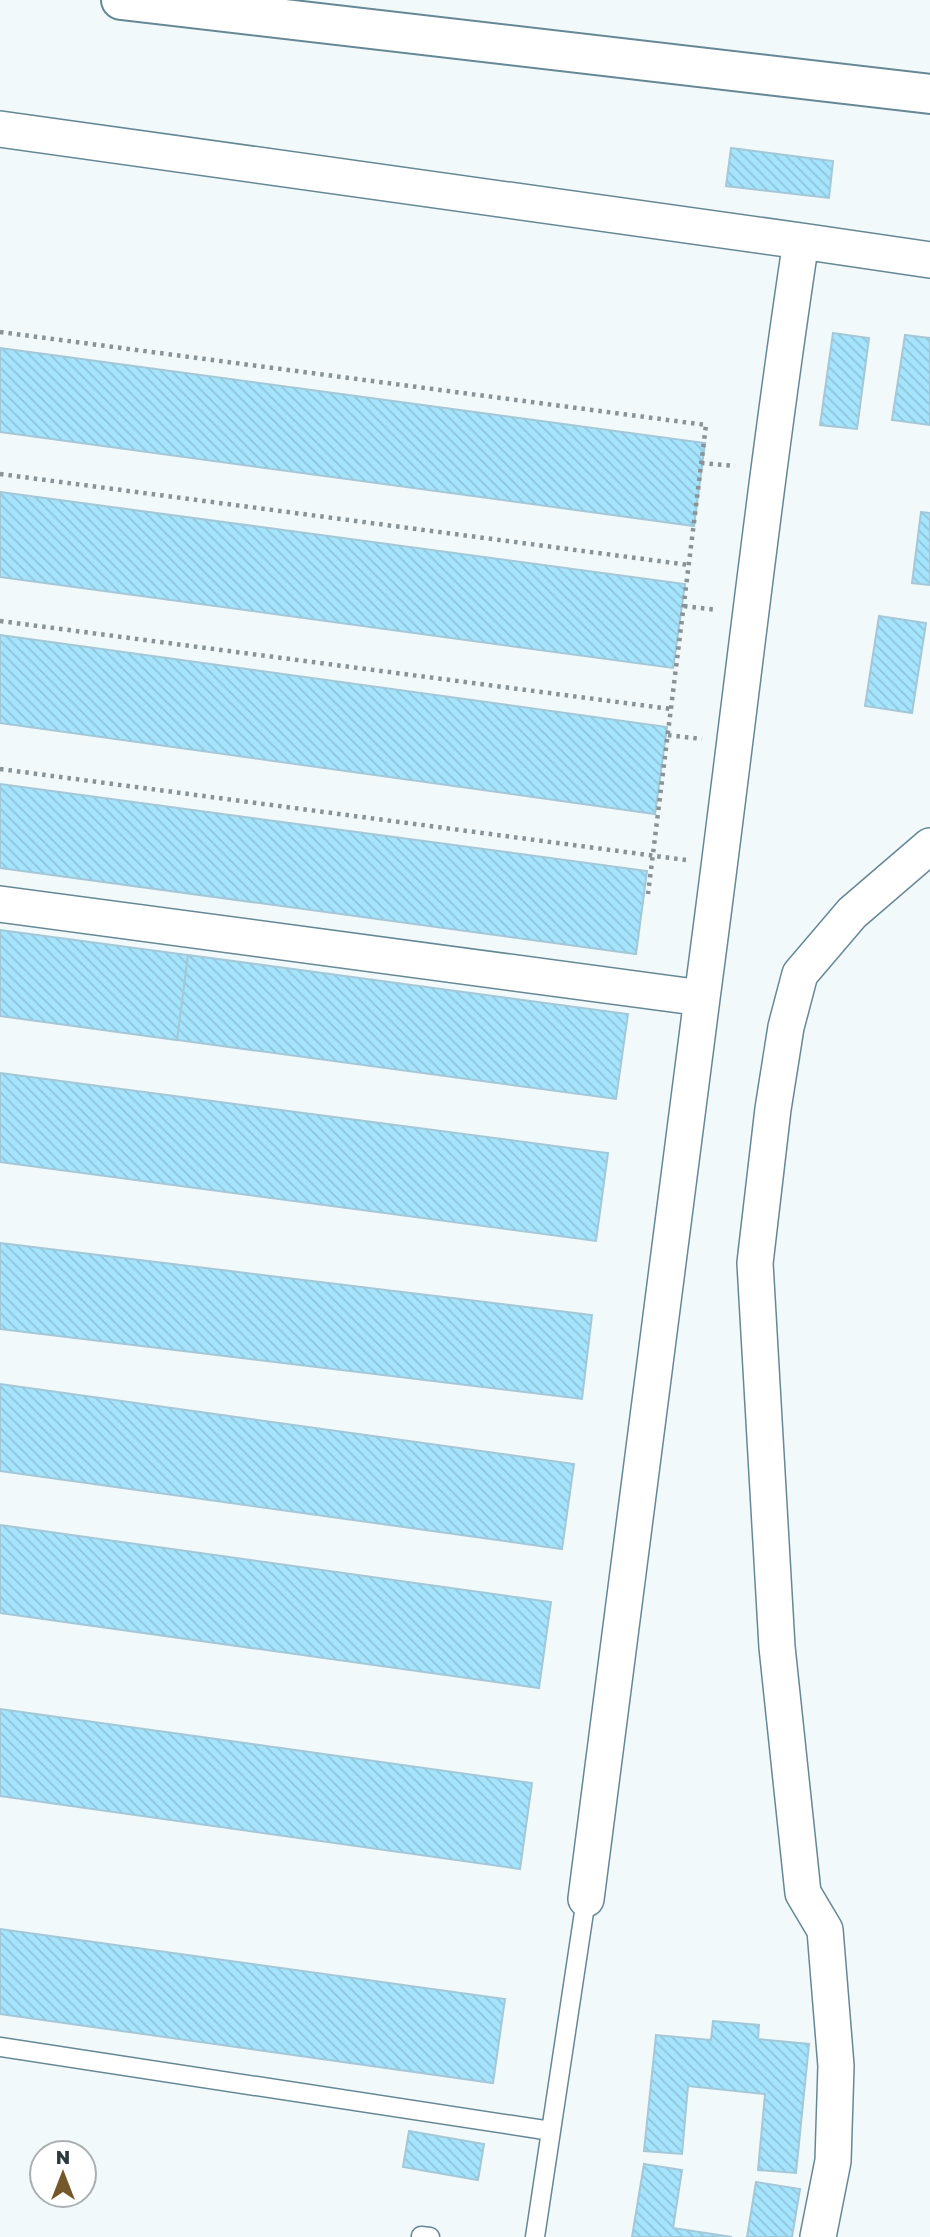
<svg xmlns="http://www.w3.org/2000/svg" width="930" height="2237" viewBox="0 0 930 2237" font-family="'Golos Text',sans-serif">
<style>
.building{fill:url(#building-back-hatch);stroke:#a4c8d7;stroke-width:2}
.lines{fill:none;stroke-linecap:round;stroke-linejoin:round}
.service-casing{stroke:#668895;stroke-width:21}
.minor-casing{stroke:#668895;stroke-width:38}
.secondary-casing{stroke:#668895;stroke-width:42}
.path{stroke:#889397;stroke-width:4.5;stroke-dasharray:3.5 5;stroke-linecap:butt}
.service{stroke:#fff;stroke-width:18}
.minor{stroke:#fff;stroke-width:35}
.secondary{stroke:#fff;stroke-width:38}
</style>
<defs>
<pattern id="building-back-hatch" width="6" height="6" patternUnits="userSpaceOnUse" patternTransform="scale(1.75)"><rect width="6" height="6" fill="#a5e4fd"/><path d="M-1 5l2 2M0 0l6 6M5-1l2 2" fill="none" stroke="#8ec4da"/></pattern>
</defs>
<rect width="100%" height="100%" fill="#f1f9fb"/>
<path class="building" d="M731 148 833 161 829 198 726 186Z
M833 333 869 338 857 429 820 425Z
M905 335 930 338V425L892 420Z
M0 348 705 443 694 526 0 432Z
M0 492 685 584 673 668 0 577Z
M921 512 930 513V585L912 583Z
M879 616 926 623 912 713 865 706Z
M0 635 667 727 655 814 0 723Z
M0 784 647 871 636 954 0 868Z
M0 930 188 955 177 1040 0 1016Z
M188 955 628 1014 616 1099 177 1040Z
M0 1073 608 1153 596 1241 0 1162Z
M0 1243 592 1315 582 1399 0 1329Z
M0 1384 574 1464 562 1549 0 1471Z
M0 1525 551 1602 539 1688 0 1613Z
M0 1709 532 1783 520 1869 0 1796Z
M0 1929 505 1999 493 2083 0 2014Z
M713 2021 759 2025 758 2039 809 2044 796 2173 758 2170 765 2094 688 2086 682 2154 644 2151 656 2035 711 2040Z
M409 2131 484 2144 478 2180 403 2167Z
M644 2164 682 2170 673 2228 732 2237H632Z
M756 2182 800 2189 792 2237H747Z"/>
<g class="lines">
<defs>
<path id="service" d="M0 2047 551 2131
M421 2236 430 2237
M535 2237 586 1899"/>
<path id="minor" d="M0 129 801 241C763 492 736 745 702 998L0 904
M801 241 930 260
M586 1899 702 998
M818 2237 833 2161 836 2066 825 1930 803 1893 777 1647 755 1263 773 1109 786 1027 800 974 852 913 930 846"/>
<path id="secondary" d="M121 0 930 94"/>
</defs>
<use href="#service" class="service-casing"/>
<use href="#minor" class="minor-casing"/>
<use href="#secondary" class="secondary-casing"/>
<path class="path" d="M0 332 706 425 648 894
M701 463 735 466
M0 474 689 565
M684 606 717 610
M0 621 671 709
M668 735 702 739
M0 769 686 860"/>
<use href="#service" class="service"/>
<use href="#minor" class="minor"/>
<use href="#secondary" class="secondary"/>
</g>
<g transform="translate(63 2174)"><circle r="33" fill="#ffffff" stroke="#aab0b2" stroke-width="2"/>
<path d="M0-5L12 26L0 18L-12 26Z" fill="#75572c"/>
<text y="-10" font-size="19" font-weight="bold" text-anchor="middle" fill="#2b3a3f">N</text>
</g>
</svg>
